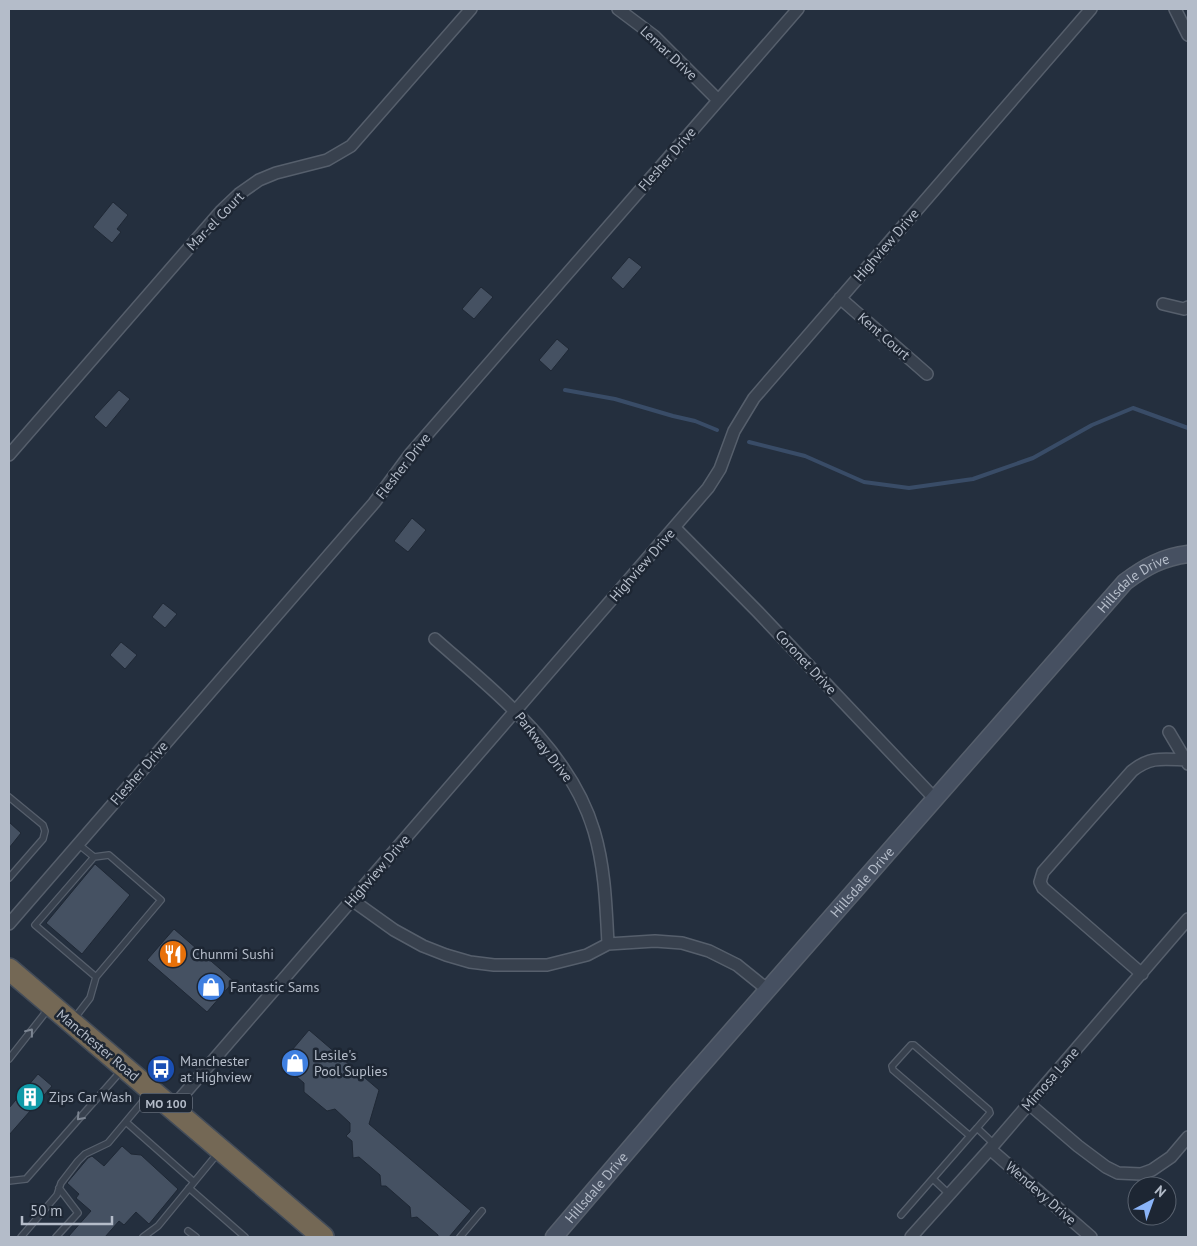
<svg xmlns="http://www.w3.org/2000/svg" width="1197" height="1246" viewBox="0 0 1197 1246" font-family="'PT Sans',sans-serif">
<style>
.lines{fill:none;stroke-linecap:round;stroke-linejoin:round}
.stream{stroke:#394c67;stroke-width:4}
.building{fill:#455162;stroke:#1f2835}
.lane-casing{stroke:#565f6c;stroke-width:8}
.street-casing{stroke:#565f6c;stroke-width:14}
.secondary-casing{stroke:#565f6c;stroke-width:19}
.highway-casing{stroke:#434c59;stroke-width:24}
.lane{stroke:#38414e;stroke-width:5.5}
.street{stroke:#38414e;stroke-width:11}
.secondary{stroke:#465061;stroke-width:16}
.highway{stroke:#746855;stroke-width:21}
.oneway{stroke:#7c8592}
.labels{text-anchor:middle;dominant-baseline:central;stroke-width:5;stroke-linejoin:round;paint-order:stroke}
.shield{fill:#1d2633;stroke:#878f9c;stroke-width:1}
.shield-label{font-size:12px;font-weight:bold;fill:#b4bcc9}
.street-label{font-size:14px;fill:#b4bcc9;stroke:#1d2633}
.poi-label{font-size:14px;fill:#b4bcc9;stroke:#1d2633;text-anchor:start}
</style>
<rect width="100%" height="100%" fill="#242f3e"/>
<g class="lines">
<path class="stream" d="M565 390 615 399 673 416 695 421 717 430
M749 442 805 456 864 482 909 488 973 479 1033 458 1092 425 1133 408 1188 428"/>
</g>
<path class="building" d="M113 202 128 215 117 229 121 232 112 243 93 227Z
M629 257 642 267 623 289 611 278Z
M481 287 493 297 474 319 462 309Z
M557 339 569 349 551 371 539 360Z
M119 390 130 399 106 428 94 417Z
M412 518 426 530 408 552 394 541Z
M163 603 177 614 165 628 152 617Z
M121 642 137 655 125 669 110 655Z
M9 822 21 833 9 848Z
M95 864 130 895 82 954 46 923Z
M174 929 234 981 207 1012 147 960Z
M309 1030 379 1090 369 1124 471 1211 449 1237H438V1235L417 1217 411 1218 410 1207 386 1186H381L380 1175 359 1157 353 1158 352 1141 346 1136 350 1132V1123L335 1109 327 1111 304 1092V1083L289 1070 282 1071 281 1063Z
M38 1074 52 1086 9 1135V1108Z
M122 1146 131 1154 141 1155 178 1189 149 1224 136 1212 124 1225 119 1221 105 1237H68L91 1211 76 1198 79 1194 67 1183 88 1158 92 1156 104 1166Z"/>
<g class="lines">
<defs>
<path id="lane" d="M9 797 43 825 45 831 43 839 9 878
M94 857 109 855 161 900 96 977
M74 1019 90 998 96 977 35 925 94 857 78 844
M9 1059 49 1008
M126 1122 194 1182
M977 1128 990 1113 989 1110 914 1045H911L892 1066 893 1070 970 1136 977 1128 994 1144
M933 1179 949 1194
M9 1181 26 1179 121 1071
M189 1188 245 1237
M901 1215 970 1136
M188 1231 196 1237
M21 1237 57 1195 61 1183 78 1161 85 1154 108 1143 149 1094
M56 1237 78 1213 59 1188
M143 1237 158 1226 218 1153
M460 1237 482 1211"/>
<path id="street" d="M618 9 654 36 718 100
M1175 9 1188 35
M840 298 927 374
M1163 304 1184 309 1188 307
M9 455 221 211 239 194 259 180 276 173 327 160 351 146 471 9
M675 528 758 612 935 799
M435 639C496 693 570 750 594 831 605 868 606 906 608 944
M1169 732 1188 764
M352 900 394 930 423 946 446 955 470 962 494 965H547L587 955 608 944 655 941 682 943 709 951 737 965 768 990
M9 924 374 503 411 453 798 9
M1142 974 1043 888 1040 882 1043 872 1132 771C1151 756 1163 759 1186 760
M1028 1103 1078 1146 1106 1167 1118 1173 1141 1174 1152 1170 1171 1157 1188 1137
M172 1108 708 488 720 469 734 431 754 398 1091 9
M990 1149 1091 1237
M911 1237 990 1149 1188 919"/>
<g id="secondary">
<path id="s1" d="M554 1237 678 1092 1125 582C1145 567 1163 557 1188 554"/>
</g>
<path id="highway" d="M9 969 323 1237"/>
</defs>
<use href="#lane" class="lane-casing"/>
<use href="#street" class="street-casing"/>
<use href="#secondary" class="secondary-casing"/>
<use href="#highway" class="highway-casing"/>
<use href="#lane" class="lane"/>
<use href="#street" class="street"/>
<use href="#secondary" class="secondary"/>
<use href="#highway" class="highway"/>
</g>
<defs><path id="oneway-chevron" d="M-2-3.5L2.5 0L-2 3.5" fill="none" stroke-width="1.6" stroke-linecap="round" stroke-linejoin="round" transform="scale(1.25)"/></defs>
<g class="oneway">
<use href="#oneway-chevron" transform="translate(30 1032) rotate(-52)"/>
<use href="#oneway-chevron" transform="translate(80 1117) rotate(132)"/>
</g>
<defs>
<symbol id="restaurant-disc" viewBox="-11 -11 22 22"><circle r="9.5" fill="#e8710a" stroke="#1d2633"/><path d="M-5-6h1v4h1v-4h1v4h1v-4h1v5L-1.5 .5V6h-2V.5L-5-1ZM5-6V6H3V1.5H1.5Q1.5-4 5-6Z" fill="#fff"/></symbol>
<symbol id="shop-disc" viewBox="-11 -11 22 22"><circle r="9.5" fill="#3f7fe0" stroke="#1d2633"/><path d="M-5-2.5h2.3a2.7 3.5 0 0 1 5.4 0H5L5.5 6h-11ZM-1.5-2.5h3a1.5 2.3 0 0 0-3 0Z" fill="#fff"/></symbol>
<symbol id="bus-disc" viewBox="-11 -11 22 22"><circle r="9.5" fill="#1a4fb4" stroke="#1d2633"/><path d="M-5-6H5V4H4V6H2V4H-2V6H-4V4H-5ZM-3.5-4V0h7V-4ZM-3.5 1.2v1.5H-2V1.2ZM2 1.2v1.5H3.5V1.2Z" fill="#fff"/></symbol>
<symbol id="building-disc" viewBox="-11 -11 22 22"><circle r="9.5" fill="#0f9aa8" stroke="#1d2633"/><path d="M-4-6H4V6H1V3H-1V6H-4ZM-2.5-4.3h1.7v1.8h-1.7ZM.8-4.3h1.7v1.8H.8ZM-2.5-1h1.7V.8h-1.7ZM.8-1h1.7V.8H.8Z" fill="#fff"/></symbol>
</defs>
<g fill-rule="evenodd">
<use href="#restaurant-disc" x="157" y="938" width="32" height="32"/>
<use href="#shop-disc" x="195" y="971" width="32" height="32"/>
<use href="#shop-disc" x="279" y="1047" width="32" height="32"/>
<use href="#bus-disc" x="145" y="1053" width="32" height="32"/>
<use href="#building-disc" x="14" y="1081" width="32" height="32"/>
</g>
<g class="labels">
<rect class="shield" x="140" y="1093.5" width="52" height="19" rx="4"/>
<g class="shield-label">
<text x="166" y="1103">MO 100</text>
</g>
<g class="street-label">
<text transform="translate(669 53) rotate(43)">Lemar Drive</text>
<text transform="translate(667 159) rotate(-49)">Flesher Drive</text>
<text transform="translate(215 221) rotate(-46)">Mar-el Court</text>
<text transform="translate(886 245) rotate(-49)">Highview Drive</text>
<text transform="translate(884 336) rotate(41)">Kent Court</text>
<text transform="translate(403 466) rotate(-52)">Flesher Drive</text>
<text transform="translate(642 565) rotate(-49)">Highview Drive</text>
<text stroke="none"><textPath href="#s1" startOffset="875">Hillsdale Drive</textPath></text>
<text transform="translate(806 662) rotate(47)">Coronet Drive</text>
<text transform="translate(544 747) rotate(52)">Parkway Drive</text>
<text transform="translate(139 773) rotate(-49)">Flesher Drive</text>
<text transform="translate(377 871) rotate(-49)">Highview Drive</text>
<text stroke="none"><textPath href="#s1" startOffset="470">Hillsdale Drive</textPath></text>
<text transform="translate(98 1045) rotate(40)">Manchester Road</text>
<text transform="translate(1050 1079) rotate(-49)">Mimosa Lane</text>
<text stroke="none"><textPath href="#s1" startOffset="65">Hillsdale Drive</textPath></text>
<text transform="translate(1041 1193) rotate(41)">Wendevy Drive</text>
</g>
<g class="poi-label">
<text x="192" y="954">Chunmi Sushi</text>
<text x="230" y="987">Fantastic Sams</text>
<text x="314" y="1055">Lesile's<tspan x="314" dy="16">Pool Suplies</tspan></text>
<text x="180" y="1061">Manchester<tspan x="180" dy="16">at Highview</tspan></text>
<text x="49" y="1097">Zips Car Wash</text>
</g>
</g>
<rect width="1197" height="1246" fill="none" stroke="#b4bcc9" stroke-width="20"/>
<g transform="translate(1152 1201) rotate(41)"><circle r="24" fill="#1d2633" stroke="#59626f"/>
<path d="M0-4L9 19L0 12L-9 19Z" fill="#8ab4f8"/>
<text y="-8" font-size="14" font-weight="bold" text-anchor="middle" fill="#b4bcc9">N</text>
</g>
<path d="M22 1216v8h90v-8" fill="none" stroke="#b4bcc9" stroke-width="2.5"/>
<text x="30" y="1216" font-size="15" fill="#b4bcc9" stroke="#1d2633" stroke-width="4" paint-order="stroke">50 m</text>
</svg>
